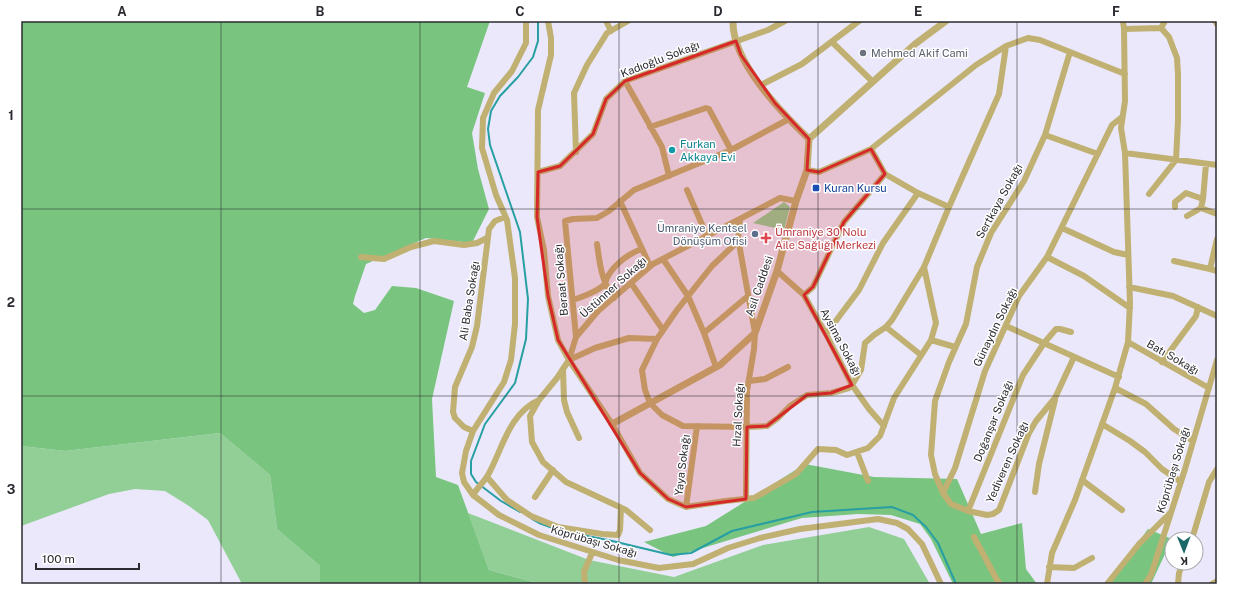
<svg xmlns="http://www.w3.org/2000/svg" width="1238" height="605" viewBox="0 0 1238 605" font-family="'Public Sans',sans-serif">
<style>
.green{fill:#92cf96}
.forest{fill:#79c57f}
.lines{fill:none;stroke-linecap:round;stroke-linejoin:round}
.stream{stroke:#279fa3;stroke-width:2}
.minor{stroke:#c0b072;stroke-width:6}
.tertiary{stroke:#c0b072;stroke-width:7}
.marked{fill:#d62828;fill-opacity:0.2;stroke:#d62828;stroke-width:3;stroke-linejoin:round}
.grid{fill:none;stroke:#2c2b32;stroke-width:1;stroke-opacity:0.55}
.worship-dot{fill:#6b7280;stroke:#fff;stroke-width:1.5}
.culture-dot{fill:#0f9aa8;stroke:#fff;stroke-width:1.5}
.transit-dot{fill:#1a4fb4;stroke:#fff;stroke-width:1.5}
.service-dot{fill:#5c6f8a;stroke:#fff;stroke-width:1.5}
.health-dot{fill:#e0444e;stroke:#fff;stroke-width:1.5}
.labels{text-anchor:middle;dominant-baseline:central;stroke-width:3;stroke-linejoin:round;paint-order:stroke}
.worship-label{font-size:11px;fill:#5b616d;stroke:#fff;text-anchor:start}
.street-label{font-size:11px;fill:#2c2b32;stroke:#fff}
.culture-label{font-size:11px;fill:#0d838f;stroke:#fff;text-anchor:start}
.transit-label{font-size:11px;fill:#164399;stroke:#fff;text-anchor:start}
.service-label{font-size:11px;fill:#4e5e75;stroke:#fff;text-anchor:end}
.health-label{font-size:11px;fill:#be3a42;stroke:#fff;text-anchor:start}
.neatline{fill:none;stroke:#2c2b32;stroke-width:1.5}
.grid-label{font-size:13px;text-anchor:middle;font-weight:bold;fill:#2c2b32}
</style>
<rect width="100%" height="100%" fill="#eae8fa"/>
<path class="green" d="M784 202 790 207 784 230 753 223Z
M220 433 270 475 277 529 320 566V584H242L208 520 189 506 165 491 135 489 109 494 21 526V446L65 451Z
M468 513 589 560 674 577 763 545 869 527 904 539 930 584H540L489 570Z"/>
<path class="forest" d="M21 21H490L467 87 485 93 472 133 478 169 489 209 472 243 426 238 366 264 355 296 353 304 364 313 375 310 392 286 416 288 454 301 432 399 436 477 458 485 489 570 540 584H320V566L277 529 270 475 220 433 65 451 21 446Z
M805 464 874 477 957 479 981 534 1022 523 1026 569 1037 584H953L931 539 920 524 891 515 858 514 802 518 673 557 644 542 706 526Z
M1148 529 1172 539 1151 584H1108Z"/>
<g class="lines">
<path class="stream" d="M520 512 501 501 476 482 471 474V461L485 424 515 383 526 339 528 299 520 232 490 145 488 129 491 111 500 96 518 77 533 57 538 41V21
M532 519 539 523 561 531 608 540 671 555 691 553 732 531 812 512 892 507 913 515 926 527 938 543 956 584"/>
<path class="minor" d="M526 21V43L512 71 494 93 483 118 482 148 496 195 507 220 515 278V324L511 360 504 382 473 431 466 451 462 473 464 482 473 495 499 515 539 535 618 560 659 568 693 564 728 548 760 538 800 529 878 519 897 523 908 529 922 544 941 584
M548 21 551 38V55L538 110 537 217 544 250 548 296 558 340 569 360 612 424 640 473 668 499 686 507 725 501 754 498 796 474 818 449 836 450 847 455 868 448 880 436 894 398 931 340 936 323 924 267 949 207 999 94 1006 46
M606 21 611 31
M1215 21 1217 24
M1161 28 1165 21
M1124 29 1161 28 1169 37 1177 58 1178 74V120L1176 160 1149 194
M832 42 873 82
M1070 52 1045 135 1024 181 991 233 977 267 966 324 949 362 935 401 931 455 935 474 943 493 951 504 968 511 987 515 993 514 999 510 1029 433 1036 421 1055 398 1074 357
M625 81 662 147 669 176
M761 85 802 64 859 21
M650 127 706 108 709 109 731 150
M1045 135 1098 154
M576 152 574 93 587 65 607 33 628 21
M1125 153 1217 165
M807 170 819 172 871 149
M538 172 560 166 593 134 606 99 625 81 768 30 785 21
M687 190 707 236
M1203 199 1201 208 1217 214
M620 201 650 266
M949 207 918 193 885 174 871 149 976 65 1006 46 1028 38 1040 40 1125 74
M1175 207V202L1186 193 1203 199 1206 164
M1187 216 1201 208
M740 219 738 238 734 245 712 266 677 310 657 339 642 370 645 390 650 403 662 415 683 426 747 427 767 426 778 418 790 406 807 395 831 393 849 388 852 385 861 370 865 343 874 335 886 327 892 320 924 267
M1062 228 1114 252 1128 255
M738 238 755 333 754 349 747 391 746 499
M1217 239 1210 269 1217 271
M597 244C600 265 601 280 614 298
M361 257 384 259 411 247 434 241 464 245 477 243 487 238
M1047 257 1084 276 1130 308
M663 259 688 296 704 333 748 296
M1174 261 1210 269
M777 271 804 295 826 334 852 385 869 409 884 426
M631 283 663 330
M1129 287 1173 296 1217 316
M804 295 813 287 844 222 885 174
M573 300C584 296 595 293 604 285 606 282 606 279 608 276 615 264 629 253 642 249
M1006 326 1119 377
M886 327 921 355
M704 333 716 367
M826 334 859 290 883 243 918 193
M576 337 565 221 573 219 597 218 609 211 634 190 731 150 789 119
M931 340 955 347
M1128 342 1209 388
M569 360 576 337 598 311 653 264 780 198 796 201
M1162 362 1196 316 1198 307
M563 369 564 400 567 412 579 438
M749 381 765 379 788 367
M1115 388 1146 404 1174 429 1193 441
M1102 424 1130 441 1145 452 1162 469 1181 482
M473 431 464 427 455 418 453 412 455 387 472 347 477 326 489 229 495 221 505 217
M857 452 868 481
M487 477 507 500 531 516 558 527 602 534 618 535 620 530 621 508
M1082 480 1122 510
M1035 492 1039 464 1055 400
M943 493 955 468 985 371 1019 296 1047 257 1112 125 1122 117
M473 495C477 488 484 482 488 475 502 450 509 413 539 400
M535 497 553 470
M686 507 697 426
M968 511 1023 375 1044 343 1056 329H1060L1071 332
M650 530 626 510 566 482 543 462 532 442 530 416 539 400 557 378 569 360 595 348 629 338 657 339
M974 537 997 580 1000 584
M1192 539 1209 482 1217 469
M1049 567 1074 568 1092 558
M585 584 584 572 592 553
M1047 584 1052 553 1075 500 1115 388 1128 342 1130 303 1125 153 1121 128 1125 101 1124 29 1123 21
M1107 584 1139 544 1170 513
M1145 584 1151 575 1185 469 1217 360
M1178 584 1179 573 1183 563
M1212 584 1217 581"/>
<path class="tertiary" d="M733 21C732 62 781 112 809 139
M612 424 720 365 755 333 777 271 796 201 807 170 809 139 915 44 946 21"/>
</g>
<path class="marked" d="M736 41 741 55 775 103 809 139 807 170 819 172 871 149 885 174 844 222 813 287 804 295 852 385 831 393 807 395 767 426 747 427 746 499 686 507 668 499 640 473 558 340 548 296 537 217 538 172 560 166 593 134 606 99 625 81Z"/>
<path class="grid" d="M221 21V584M420 21V584M619 21V584M818 21V584M1017 21V584M21 209H1217M21 396H1217"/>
<circle class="worship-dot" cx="863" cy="53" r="4"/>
<circle class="culture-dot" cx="672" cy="150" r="4"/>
<rect class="transit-dot" x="812" y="184" width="8" height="8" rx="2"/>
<circle class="service-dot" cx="755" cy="234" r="4"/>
<path class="health-dot" d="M764 232h4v4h4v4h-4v4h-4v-4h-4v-4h4z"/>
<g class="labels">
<g class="worship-label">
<text x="871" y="53">Mehmed Akif Cami</text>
</g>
<g class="street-label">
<text transform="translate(660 59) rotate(-21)">Kadıoğlu Sokağı</text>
<text transform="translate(999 201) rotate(-61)">Sertkaya Sokağı</text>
<text transform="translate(561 280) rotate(-95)">Beraat Sokağı</text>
<text transform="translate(759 286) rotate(-71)">Asil Caddesi</text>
<text transform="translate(613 287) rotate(-42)">Üstünner Sokağı</text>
<text transform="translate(469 301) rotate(-81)">Ali Baba Sokağı</text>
<text transform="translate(995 327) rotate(-64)">Günaydın Sokağı</text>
<text transform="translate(841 342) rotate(62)">Aysima Sokağı</text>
<text transform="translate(1173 357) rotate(30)">Batı Sokağı</text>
<text transform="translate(738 415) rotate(-87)">Hızal Sokağı</text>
<text transform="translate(993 421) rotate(-68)">Doğanşar Sokağı</text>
<text transform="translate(1007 462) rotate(-66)">Yediveren Sokağı</text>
<text transform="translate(682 465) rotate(-83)">Yaya Sokağı</text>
<text transform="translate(1173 470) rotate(-73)">Köprübaşı Sokağı</text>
<text transform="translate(594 541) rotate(16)">Köprübaşı Sokağı</text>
</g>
<g class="culture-label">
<text x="680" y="144">Furkan<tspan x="680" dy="13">Akkaya Evi</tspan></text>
</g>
<g class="transit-label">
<text x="824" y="188">Kuran Kursu</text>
</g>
<g class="service-label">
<text x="747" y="228">Ümraniye Kentsel<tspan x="747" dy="13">Dönüşüm Ofisi</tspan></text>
</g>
<g class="health-label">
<text x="775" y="232">Ümraniye 30 Nolu<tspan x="775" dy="13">Aile Sağlığı Merkezi</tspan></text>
</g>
</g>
<rect width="1238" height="605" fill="none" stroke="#ffffff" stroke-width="44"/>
<g transform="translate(1184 551) rotate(179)"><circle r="19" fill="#ffffff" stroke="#abaaad"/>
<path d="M0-3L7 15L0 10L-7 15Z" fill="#1a6867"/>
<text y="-6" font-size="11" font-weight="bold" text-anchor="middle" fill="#2c2b32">K</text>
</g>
<path d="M36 563v6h103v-6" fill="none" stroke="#2c2b32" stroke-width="2"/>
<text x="42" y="563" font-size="12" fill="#2c2b32" stroke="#ffffff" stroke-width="3" paint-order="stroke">100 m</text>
<rect x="22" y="22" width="1194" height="561" class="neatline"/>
<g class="grid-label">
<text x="122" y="16">A</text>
<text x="320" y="16">B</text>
<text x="520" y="16">C</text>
<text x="718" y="16">D</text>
<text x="918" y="16">E</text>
<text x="1116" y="16">F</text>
<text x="11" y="120">1</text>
<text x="11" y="307">2</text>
<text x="11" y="494">3</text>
</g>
</svg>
